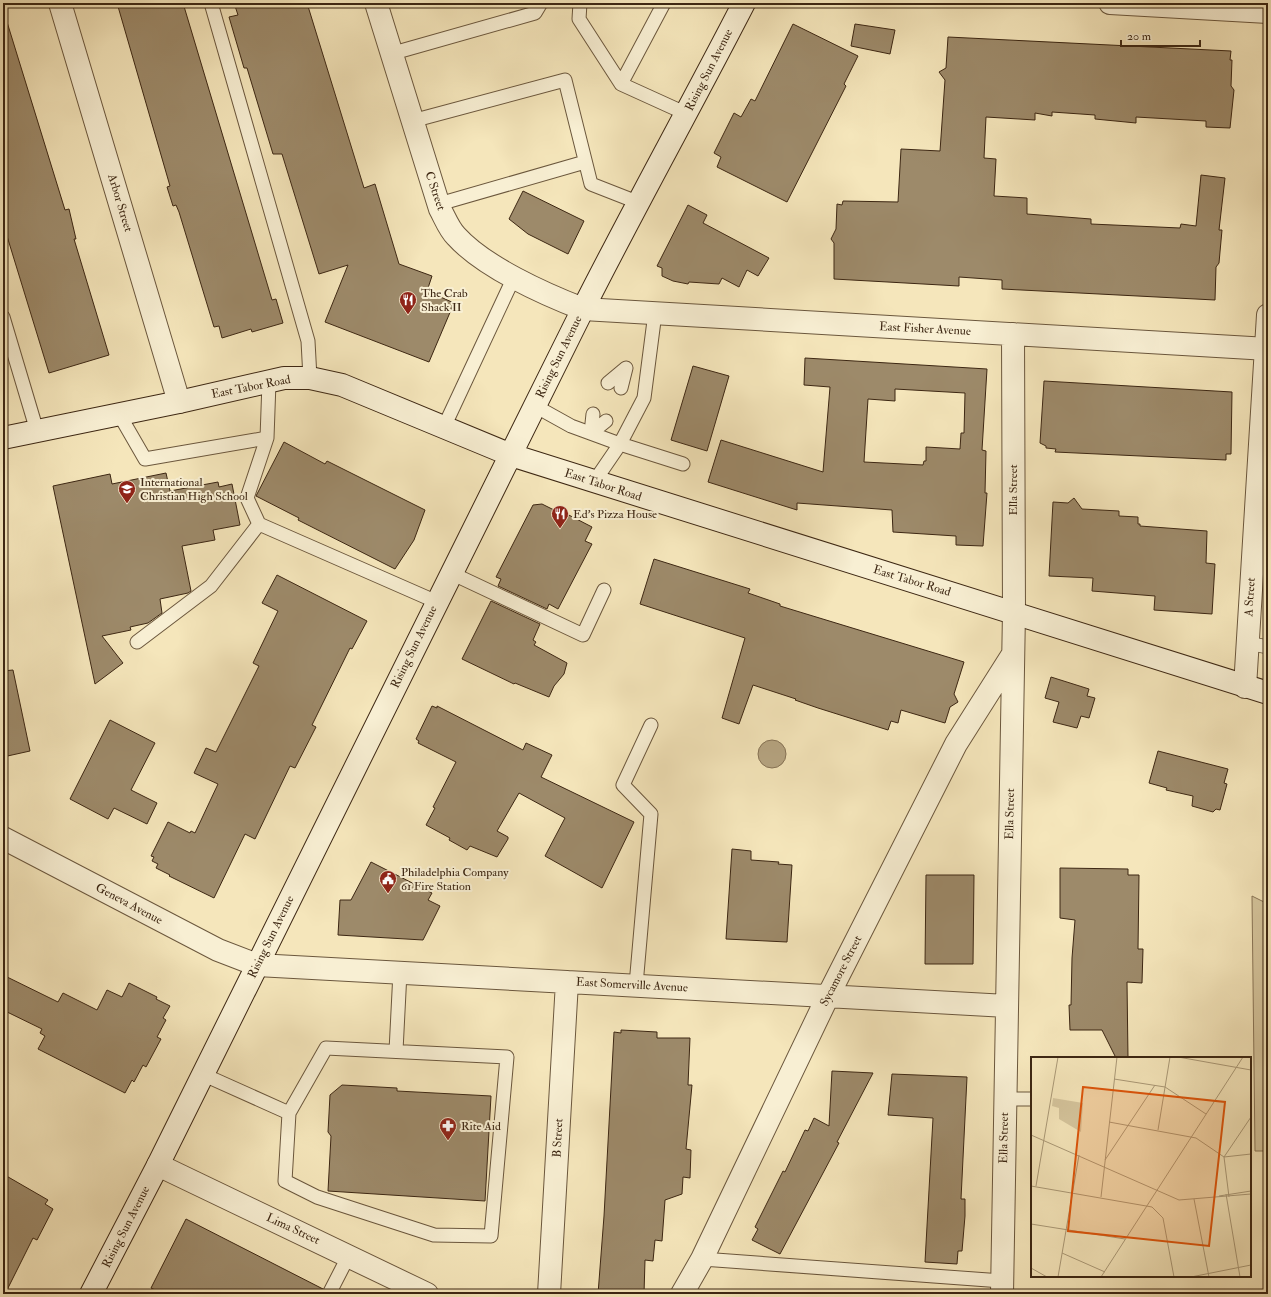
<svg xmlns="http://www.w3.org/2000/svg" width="1271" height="1297" viewBox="0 0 1271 1297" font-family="'IM FELL Double Pica',serif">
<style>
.green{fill:#d6c69e;stroke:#8a7658}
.water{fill:#b6a582;stroke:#867356}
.building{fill:#9d8a6a;stroke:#3d2713;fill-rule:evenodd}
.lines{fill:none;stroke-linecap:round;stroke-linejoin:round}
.lane-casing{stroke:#6b573d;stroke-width:15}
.street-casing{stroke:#6b573d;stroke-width:24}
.secondary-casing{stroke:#3d2713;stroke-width:24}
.lane{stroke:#f8efd3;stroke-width:13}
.street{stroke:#f8efd3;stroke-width:22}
.secondary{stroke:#f8efd3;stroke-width:22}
.labels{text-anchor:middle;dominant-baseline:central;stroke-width:4;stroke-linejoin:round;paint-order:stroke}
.street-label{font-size:12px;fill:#3d2713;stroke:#f8efd3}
.poi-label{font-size:12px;fill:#3d2713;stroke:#f8efd3;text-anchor:start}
.inset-road{fill:none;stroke:#ab9a78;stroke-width:1}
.view{fill:#df560c;fill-opacity:0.15;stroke:#df560c;stroke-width:2}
.inset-edge{fill:none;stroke:#3d2713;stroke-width:2}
</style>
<rect width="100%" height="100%" fill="#f5e6bb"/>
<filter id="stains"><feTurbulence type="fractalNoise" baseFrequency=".005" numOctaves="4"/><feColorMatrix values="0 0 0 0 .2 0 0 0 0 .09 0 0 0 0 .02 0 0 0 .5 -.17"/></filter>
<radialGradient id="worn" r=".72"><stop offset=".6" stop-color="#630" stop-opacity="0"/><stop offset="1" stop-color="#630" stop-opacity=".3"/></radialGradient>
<path class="green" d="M1252 896 1268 904V1151H1255Z"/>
<path class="water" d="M758 754a14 14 0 1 1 28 0a14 14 0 1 1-28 0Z"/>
<path class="building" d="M117 3H183L272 300 276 299 283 323 252 332 251 329 222 338 219 326 214 327 179 212 176 205 173 206 167 187 170 186Z
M234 3H307L364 188 375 184 399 264 432 276 427 291 454 303 429 362 325 322 348 265 319 274 282 154H273L247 68H244L229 17 238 15Z
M7 22 65 210 69 209 76 239H74L109 355 49 373 3 223V23Z
M793 24 858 56 844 84 846 86 787 202 717 167 721 157 714 153 734 113 741 117 751 99 755 101Z
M855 24 895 30 890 54 851 46Z
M948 37 1231 51 1230 60H1232L1231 86 1234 90 1230 128 1206 127V121L1136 117V123L1095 119V115L1052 112V116L1035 113V120L986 117 984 158 996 159 994 196 1027 198V214L1091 219V224L1180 228 1181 224 1196 226 1201 175 1225 178 1219 230H1222L1219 263 1216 267 1215 300 1002 289V280L959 277V286L834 279V243L831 239 836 229 837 204 842 205 843 201 898 202 901 149 940 151 945 80 939 72 946 68Z
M523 191 584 221 568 254 528 234 509 219Z
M688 205 707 215 703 223 769 258 758 276 747 270 739 287 722 278 719 284 689 282 688 284 673 281 662 276V268L657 266Z
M805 358 987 369 982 450 986 451 985 493H987L983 546 956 545V536L893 532 892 510 797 503V510L708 482 721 440 823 472 830 387 804 385ZM895 389 965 393 964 433H961L960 449 926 447V461H924L923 465 864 462 868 399 895 401Z
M693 366 729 376 707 451 671 440Z
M1044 381 1232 392 1231 454H1226V460L1055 452 1056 449 1046 448V446L1040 443Z
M284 442 325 464 327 461 425 510 414 540 395 569 298 520 299 518 256 496Z
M166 473 170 491 218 482 219 487 232 484 240 525 213 530 215 540 182 546 191 591 188 593 160 599 162 613 148 623 130 627 131 630 102 636 123 663 95 684 53 486 110 474 112 484Z
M1074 498 1082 509 1119 511V516L1138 517V524H1140V526L1207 531 1206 563 1215 564 1212 614 1154 610 1155 596 1092 591 1093 578 1049 576 1053 502 1068 503Z
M542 504 560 513 561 511 592 527 585 541 592 544 558 609 549 604 547 609 498 586 501 579 496 577 533 505Z
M654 559 750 589 748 593 780 604V606L964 662 954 694 958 702 950 707 945 723 901 710 898 723 891 721 888 730 818 708 795 700 796 699 753 685 739 724 722 718 745 638 640 604Z
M277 575 367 621 352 649 350 648 312 725 316 727 295 768 290 766 255 839 245 834 214 898 169 876 170 875 156 868 158 864 152 861 154 857 151 856 168 822 190 833 191 831 195 833 218 784 194 773 206 748 216 752 259 666 253 663 278 611 262 603Z
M491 601 540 624 533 640 536 642 534 645 567 663 564 674 554 686 549 697 515 683 514 684 462 659Z
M13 670 30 751 3 757V671Z
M1051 677 1089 689 1087 696 1095 698 1089 718 1081 716 1077 728 1053 722 1059 702 1045 698Z
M432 706 437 708V706L523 750 526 743 552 755 541 777 634 822 602 888 545 856 565 818 519 793 497 831 508 837V839L497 857 470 846 467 850 449 840 450 838 426 825 435 808 433 807 456 762 418 743 419 741 416 739Z
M110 720 155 743 131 790 157 803 147 824 114 808 108 819 70 799Z
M1158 751 1228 769 1224 783 1227 784 1220 810 1216 809 1213 812 1192 806 1193 796 1166 790 1167 788 1149 783Z
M732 849 751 851V860L779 862 778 864 792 865 787 942 726 939Z
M371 862 432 893 428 900 440 906 423 940 338 935 340 900H351Z
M1060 868 1128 869V875H1139L1138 949H1143L1142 983 1127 982 1128 1058H1116L1102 1030H1070L1069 1005H1071L1072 958 1075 920 1060 918Z
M926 875H974L973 964H925Z
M3 975 58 1002 63 993 97 1010 107 990 122 997 129 983 157 997 156 999 170 1006 163 1018 166 1020 157 1037 161 1039 146 1067 143 1065 134 1082 132 1080 125 1093 38 1049 45 1036 40 1033 42 1029 3 1010Z
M621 1030 657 1032V1038H690L688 1085H692L686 1149 691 1150 690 1178 683 1177 682 1194 665 1200 662 1241 655 1240 653 1261 645 1260 644 1294H598L604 1216 614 1032 621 1033Z
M832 1071 873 1073 837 1142 839 1143 780 1254 752 1240 758 1229 755 1227 783 1171 785 1172 805 1130 808 1131 814 1118 829 1126Z
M892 1074 967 1077 961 1199H965V1216L962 1251H958L957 1264 925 1262 933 1118 888 1115Z
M342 1085 397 1088V1091L491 1096 485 1201 328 1191 331 1136 328 1132 330 1095Z
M3 1174 48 1200 45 1204 53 1209 37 1240 33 1238 5 1294H3Z
M186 1219 323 1289 321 1294H163L151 1288Z"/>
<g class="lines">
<defs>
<path id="lane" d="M211 3 308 341 310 378
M580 3 579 19 621 84 687 114
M390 54 535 13 541 3
M621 84 664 3
M412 121 565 80 591 184 637 202
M439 204 585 162
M3 317 37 431
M269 382 267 438 247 498 259 524 437 602
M608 383 626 368 621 388
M535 406 571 426 620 444 683 464
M119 414 145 459 267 438
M593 414 591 433 606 421
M444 427 514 277
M594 482 620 444 644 398 655 313
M451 573 583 635 604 590
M137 642 211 586 259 524
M1247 643 1268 647
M636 985 651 814 623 785 651 725
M326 1048 507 1057 491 1236 434 1235 317 1197 285 1181 289 1113Z
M396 1051 400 972
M202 1074 289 1113
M1005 1099H1032
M702 1259 1002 1281
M329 1294 349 1255"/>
<path id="street" d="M60 3 179 402
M376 3 440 209C445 218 449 229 456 236 484 267 544 294 583 309L1268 349
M1110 3 1268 12
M1245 687 1268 315
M3 838 218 950 257 965 1007 1006
M158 1165 427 1294
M549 1294 567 982
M682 1294 702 1259 828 996 956 744 1013 654
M1002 1294 1014 612 1013 334"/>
<path id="secondary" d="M3 438 179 402 284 378H310L342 385 511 455 1268 693
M91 1294 158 1165 583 309C635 206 691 106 744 3"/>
</defs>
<use href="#lane" class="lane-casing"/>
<use href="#street" class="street-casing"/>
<use href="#secondary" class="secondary-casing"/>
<use href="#lane" class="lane"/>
<use href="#street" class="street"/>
<use href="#secondary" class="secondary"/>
</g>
<defs>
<symbol id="restaurant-pin" viewBox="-11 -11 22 30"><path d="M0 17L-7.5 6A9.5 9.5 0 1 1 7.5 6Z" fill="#8f2418" stroke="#f8efd3"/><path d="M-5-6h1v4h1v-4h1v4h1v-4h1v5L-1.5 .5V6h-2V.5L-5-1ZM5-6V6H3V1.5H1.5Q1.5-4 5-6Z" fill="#fff"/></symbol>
<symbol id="school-pin" viewBox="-11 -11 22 30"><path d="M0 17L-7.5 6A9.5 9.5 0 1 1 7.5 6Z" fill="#8f2418" stroke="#f8efd3"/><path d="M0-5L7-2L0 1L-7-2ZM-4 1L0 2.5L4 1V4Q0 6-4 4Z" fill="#fff"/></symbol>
<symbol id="civic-pin" viewBox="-11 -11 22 30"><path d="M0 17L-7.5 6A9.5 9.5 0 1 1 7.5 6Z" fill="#8f2418" stroke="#f8efd3"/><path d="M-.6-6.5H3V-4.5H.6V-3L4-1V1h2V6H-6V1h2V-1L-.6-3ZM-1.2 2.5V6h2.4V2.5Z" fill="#fff"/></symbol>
<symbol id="pharmacy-pin" viewBox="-11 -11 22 30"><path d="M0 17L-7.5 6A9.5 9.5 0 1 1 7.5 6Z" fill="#8f2418" stroke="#f8efd3"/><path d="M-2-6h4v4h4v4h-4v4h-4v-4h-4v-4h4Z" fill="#fff"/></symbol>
</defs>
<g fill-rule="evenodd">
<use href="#restaurant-pin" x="398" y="290" width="20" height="27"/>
<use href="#school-pin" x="117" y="479" width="20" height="27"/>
<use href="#restaurant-pin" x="550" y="504" width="20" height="27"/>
<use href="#civic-pin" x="378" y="869" width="20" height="27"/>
<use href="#pharmacy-pin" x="438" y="1116" width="20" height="27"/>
</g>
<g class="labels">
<g class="street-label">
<text transform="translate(709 70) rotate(-63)">Rising Sun Avenue</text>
<text transform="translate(435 191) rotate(71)">C Street</text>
<text transform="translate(120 203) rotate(73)">Arbor Street</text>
<text transform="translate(925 329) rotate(3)">East Fisher Avenue</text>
<text transform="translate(559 357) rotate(-64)">Rising Sun Avenue</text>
<text transform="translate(251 387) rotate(-11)">East Tabor Road</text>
<text transform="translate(603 485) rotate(18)">East Tabor Road</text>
<text transform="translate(1013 490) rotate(-90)">Ella Street</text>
<text transform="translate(912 581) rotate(17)">East Tabor Road</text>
<text transform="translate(1250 597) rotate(-86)">A Street</text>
<text transform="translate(414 647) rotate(-64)">Rising Sun Avenue</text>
<text transform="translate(1010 814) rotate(-89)">Ella Street</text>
<text transform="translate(129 904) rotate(28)">Geneva Avenue</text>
<text transform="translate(271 937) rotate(-64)">Rising Sun Avenue</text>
<text transform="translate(841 971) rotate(-63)">Sycamore Street</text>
<text transform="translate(632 985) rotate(3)">East Somerville Avenue</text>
<text transform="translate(558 1138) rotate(-87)">B Street</text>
<text transform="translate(1004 1138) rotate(-89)">Ella Street</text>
<text transform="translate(126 1227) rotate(-63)">Rising Sun Avenue</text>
<text transform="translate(293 1229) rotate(25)">Lima Street</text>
</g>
<g class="poi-label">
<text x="421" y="293">The Crab<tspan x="421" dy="14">Shack II</tspan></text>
<text x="140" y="482">International<tspan x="140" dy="14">Christian High School</tspan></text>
<text x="573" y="514">Ed's Pizza House</text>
<text x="401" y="872">Philadelphia Company<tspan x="401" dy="14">61 Fire Station</tspan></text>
<text x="461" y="1126">Rite Aid</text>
</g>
</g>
<g transform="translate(1031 1057)">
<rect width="220" height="220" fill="#f5e6bb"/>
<path d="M22 41 52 46 50 75 28 62V51L21 49Z" fill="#d6c69e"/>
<path class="inset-road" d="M147 0 220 13M83 22 134 30 175 57M78 65 165 81 193 100 198 140M127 73 139 0M0 78 148 143 220 137M193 100 220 60M193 100 220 97M74 103 124 28M0 129 121 150 132 161 143 220M5 129 27 0M195 137 209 220M188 139 220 134M70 140 86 0M163 142 178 220M0 167 94 182M31 196 74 215M0 211 16 220M27 220 48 98M70 220 212 0M160 220 220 208"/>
<path class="view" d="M52 30 194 45 178 189 37 174Z"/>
<rect width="220" height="220" class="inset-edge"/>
</g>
<rect width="1271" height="1297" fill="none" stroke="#f5e6bb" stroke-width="16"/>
<rect x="4" y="4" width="1263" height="1289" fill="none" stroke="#3d2713" stroke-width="2"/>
<rect x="8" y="8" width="1255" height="1281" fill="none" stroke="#3d2713"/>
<path d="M1121 40v6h79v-6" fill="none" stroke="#3d2713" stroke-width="2"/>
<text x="1127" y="40" font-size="12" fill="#3d2713" stroke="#f8efd3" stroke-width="3" paint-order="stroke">20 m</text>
<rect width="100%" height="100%" filter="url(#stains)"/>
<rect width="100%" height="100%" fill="url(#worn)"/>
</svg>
